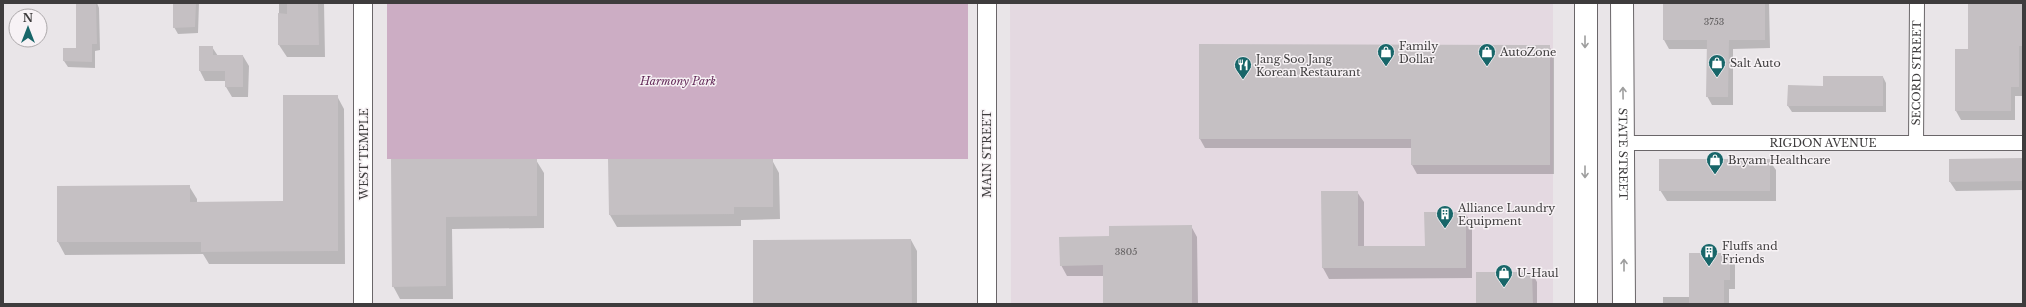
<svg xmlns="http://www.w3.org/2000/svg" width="2026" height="307" viewBox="0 0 2026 307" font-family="'Libre Baskerville',serif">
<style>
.built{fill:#e4d9e1}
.green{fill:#ccadc4}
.shadow{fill:#0003}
.building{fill:#c5c0c3}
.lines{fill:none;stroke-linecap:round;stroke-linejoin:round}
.minor-casing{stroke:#6a6669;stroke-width:16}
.tertiary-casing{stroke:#6a6669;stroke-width:20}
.primary-casing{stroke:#6a6669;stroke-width:24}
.minor{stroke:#fff;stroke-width:14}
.tertiary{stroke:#fff;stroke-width:18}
.primary{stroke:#fff;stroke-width:22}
.oneway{stroke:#9e9e9e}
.labels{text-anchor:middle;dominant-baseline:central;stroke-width:3;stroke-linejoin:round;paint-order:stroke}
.number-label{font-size:9px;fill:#605d5e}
.poi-label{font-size:11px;fill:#3e3c3d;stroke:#f7f2f5;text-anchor:start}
.street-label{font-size:11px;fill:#3e3c3d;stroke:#f7f2f5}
.park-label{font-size:11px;font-style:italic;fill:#632a58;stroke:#f7f2f5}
</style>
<rect width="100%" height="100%" fill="#e9e5e8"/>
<path class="built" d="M1010 3H1553V304H1011Z"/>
<path class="green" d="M387 3H968V159H387Z"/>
<path class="shadow" d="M77 3H97L99 8 100 50 95 51V68L68 67 64 61 77 49Z
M174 3H199L198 33 178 34 174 27Z
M279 3H324L325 57H287L279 45Z
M1664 3H1769L1770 48 1733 49V105H1712L1707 96 1708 49H1669L1664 40Z
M1969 3H2023V96H2015V120H1961L1956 111V50H1969Z
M1200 45 1549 46 1554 55V174H1417L1412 165V148H1205L1200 139Z
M212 47 218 56H243L249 66 248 97H232L226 87V81H205L200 71Z
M1883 77 1886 83V112H1792L1788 106 1824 87Z
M337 96 344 109 345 264H209L203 254 65 255 58 242V187L189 186 197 199V203L284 202Z
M2023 159V190L1956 191 1950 182V160Z
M392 160H536L544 173V228L452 229 453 299H400L393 286Z
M772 160 779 173 780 219 741 220V226L617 227 610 215Z
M1769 160 1776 170V201H1667L1660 190Z
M1357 192 1364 202V247H1426L1465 213 1472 224V278L1329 279 1323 268Z
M1191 226 1197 237 1198 304H1104V276H1067L1061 265 1110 237Z
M911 240 917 251V304H754Z
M1729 254 1735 263V289H1729V304H1663V297H1690Z
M1532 273 1537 282V304H1477Z"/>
<path class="building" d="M76 3H96L97 44H92V62L63 61V48H76Z
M173 3H196L195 27 173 28Z
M287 3H318L319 45H278V13L287 14Z
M1663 3H1765V40H1729L1728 97H1706L1707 40H1663Z
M1968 3H2023V46H2019V87H2011V111H1955V49H1968Z
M1199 44 1550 45V165H1411V139H1199Z
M199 46H213V55H243V87H225V71H199Z
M1823 76H1883V106H1787L1788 85 1823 86Z
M283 95H338V251L201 252V242H57V186L190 185V202L283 201Z
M2023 158V181L1949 182V159Z
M391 159H537V216L446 217V286L392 287Z
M608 159H773V207H734V214L609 215Z
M1659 159H1770V191H1659Z
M1321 191H1358V246H1425L1424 212H1466V268H1322Z
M1192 225V304H1103V265L1060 266 1059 237 1109 236V226Z
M911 239 912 304H753V240Z
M1689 253H1730V280H1724V304H1689Z
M1476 272H1532L1533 304H1476Z"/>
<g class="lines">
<defs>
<g id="minor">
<path id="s1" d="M1624 143H2023"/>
<path id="s2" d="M1916 143 1917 3"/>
</g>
<path id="tertiary" d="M363 3V304
M987 3V304"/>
<g id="primary">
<path d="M1586 3V304"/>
<path id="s3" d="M1622 3 1624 304"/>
</g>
</defs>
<use href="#minor" class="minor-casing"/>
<use href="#tertiary" class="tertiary-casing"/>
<use href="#primary" class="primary-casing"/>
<use href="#minor" class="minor"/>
<use href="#tertiary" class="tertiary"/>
<use href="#primary" class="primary"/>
</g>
<defs><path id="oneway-shaft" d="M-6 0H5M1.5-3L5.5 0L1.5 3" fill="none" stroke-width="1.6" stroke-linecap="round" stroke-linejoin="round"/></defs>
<g class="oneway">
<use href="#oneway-shaft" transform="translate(1585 42) rotate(90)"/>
<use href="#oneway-shaft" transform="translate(1623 93) rotate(-91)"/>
<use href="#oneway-shaft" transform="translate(1585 172) rotate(90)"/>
<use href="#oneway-shaft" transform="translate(1624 265) rotate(-90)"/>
</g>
<defs>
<symbol id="shop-pin" viewBox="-11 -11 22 30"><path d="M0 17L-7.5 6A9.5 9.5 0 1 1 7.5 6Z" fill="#186669" stroke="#f7f2f5"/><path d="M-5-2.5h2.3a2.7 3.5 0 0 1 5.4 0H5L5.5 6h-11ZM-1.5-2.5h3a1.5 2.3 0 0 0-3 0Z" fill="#fff"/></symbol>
<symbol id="restaurant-pin" viewBox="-11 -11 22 30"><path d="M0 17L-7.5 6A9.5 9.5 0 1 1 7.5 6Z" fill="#186669" stroke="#f7f2f5"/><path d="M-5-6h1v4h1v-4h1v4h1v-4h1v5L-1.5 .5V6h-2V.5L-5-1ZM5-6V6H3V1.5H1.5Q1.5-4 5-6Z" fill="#fff"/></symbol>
<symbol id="building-pin" viewBox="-11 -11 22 30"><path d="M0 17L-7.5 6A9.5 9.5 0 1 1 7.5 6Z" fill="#186669" stroke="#f7f2f5"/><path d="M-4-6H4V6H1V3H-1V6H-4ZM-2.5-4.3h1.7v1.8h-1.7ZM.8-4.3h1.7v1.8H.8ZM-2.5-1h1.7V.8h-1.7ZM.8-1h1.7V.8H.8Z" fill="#fff"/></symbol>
</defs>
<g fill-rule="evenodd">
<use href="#shop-pin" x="1376" y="42" width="20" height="27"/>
<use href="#shop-pin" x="1477" y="42" width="20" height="27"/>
<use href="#shop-pin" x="1707" y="53" width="20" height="27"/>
<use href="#restaurant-pin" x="1233" y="55" width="20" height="27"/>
<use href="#shop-pin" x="1705" y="150" width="20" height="27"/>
<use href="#building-pin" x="1435" y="204" width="20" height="27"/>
<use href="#building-pin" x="1699" y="242" width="20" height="27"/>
<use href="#shop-pin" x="1494" y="263" width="20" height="27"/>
</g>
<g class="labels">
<g class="number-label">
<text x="1714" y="21">3753</text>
<text x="1126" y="251">3805</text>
</g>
<g class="poi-label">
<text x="1399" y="46">Family<tspan x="1399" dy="13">Dollar</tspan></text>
<text x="1500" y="52">AutoZone</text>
<text x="1256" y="59">Jang Soo Jang<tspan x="1256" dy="13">Korean Restaurant</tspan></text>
<text x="1730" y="63">Salt Auto</text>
<text x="1728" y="160">Bryam Healthcare</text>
<text x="1458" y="208">Alliance Laundry<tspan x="1458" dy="13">Equipment</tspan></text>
<text x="1722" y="246">Fluffs and<tspan x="1722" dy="13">Friends</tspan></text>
<text x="1517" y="273">U-Haul</text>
</g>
<g class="street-label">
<text stroke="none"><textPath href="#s2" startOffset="70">SECORD STREET</textPath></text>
<text stroke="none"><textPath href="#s1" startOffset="199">RIGDON AVENUE</textPath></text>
<text stroke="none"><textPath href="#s3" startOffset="151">STATE STREET</textPath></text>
<text transform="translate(364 154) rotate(-90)">WEST TEMPLE</text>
<text transform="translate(987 154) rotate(-90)">MAIN STREET</text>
</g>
<g class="park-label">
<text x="678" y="81">Harmony Park</text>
</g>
</g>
<rect width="2026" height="307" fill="none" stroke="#3e3c3d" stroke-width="8"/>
<g transform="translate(28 28)"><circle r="19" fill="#f7f2f5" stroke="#ada9ab"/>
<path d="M0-3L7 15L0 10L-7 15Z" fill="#186669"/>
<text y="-6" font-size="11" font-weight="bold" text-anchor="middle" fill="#3e3c3d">N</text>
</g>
</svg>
